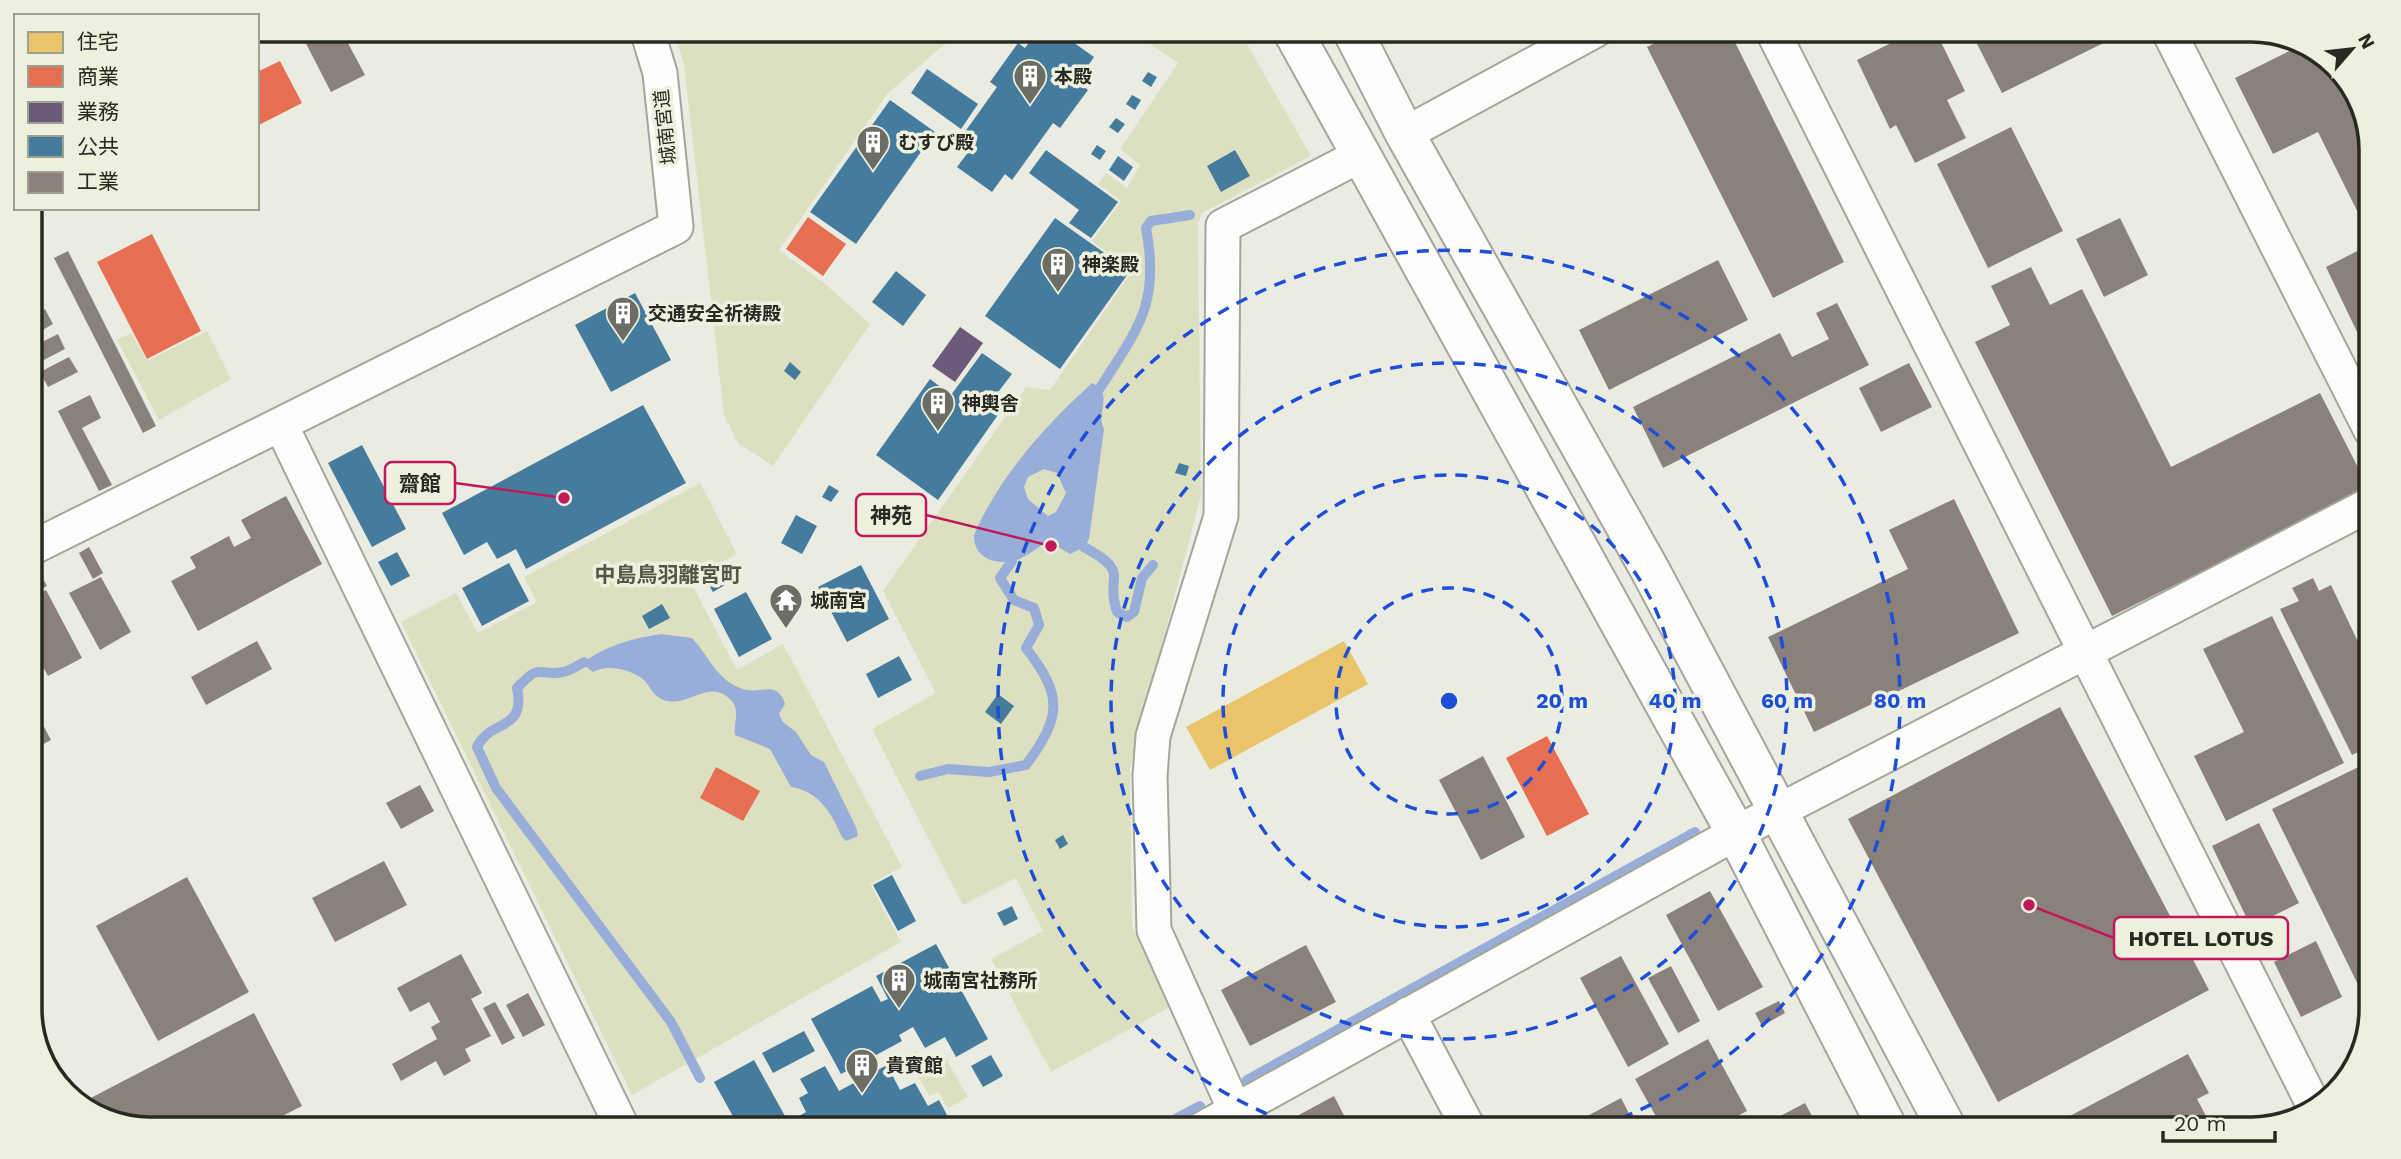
<svg xmlns="http://www.w3.org/2000/svg" width="2401" height="1159" viewBox="0 0 2401 1159" font-family="'Work Sans','Noto Sans JP',sans-serif">
<style>
.green{fill:#dce0c1}
.water{fill:#98aed9;fill-rule:evenodd}
.homes{fill:#e9c46a}
.shops{fill:#e76f51}
.offices{fill:#6d597a}
.public{fill:#457b9d}
.industry{fill:#8a817c}
.lines{fill:none;stroke-linecap:round;stroke-linejoin:round}
.stream{stroke:#98aed9;stroke-width:10}
.minor-casing{stroke:#a4a59d;stroke-width:37}
.tertiary-casing{stroke:#a4a59d;stroke-width:42}
.minor{stroke:#fcfcfa;stroke-width:33}
.tertiary{stroke:#fcfcfa;stroke-width:38}
.ring{fill:none;stroke:#1d4ed8;stroke-width:3.5;stroke-dasharray:12 9}
.labels{text-anchor:middle;dominant-baseline:central;stroke-width:7;stroke-linejoin:round;paint-order:stroke}
.poi-label{font-size:19px;font-weight:bold;fill:#282922;stroke:#edf0dd;text-anchor:start}
.street-label{font-size:19px;fill:#282922;stroke:#edf0dd}
.neighbourhood-label{font-size:21px;font-weight:bold;fill:#535545;stroke:#edf0dd}
.rim{fill:none;stroke:#282922;stroke-width:3.5}
.centre{fill:#1d4ed8;stroke:#edf0dd;stroke-width:3.5}
.ring-label{font-size:21px;text-anchor:middle;font-weight:bold;fill:#1d4ed8;stroke:#edf0dd;stroke-width:7;stroke-linejoin:round;paint-order:stroke}
.leader{fill:none;stroke:#c2185b;stroke-width:2.5}
.callout-dot{fill:#c2185b;stroke:#edf0dd;stroke-width:2.5}
.callout{fill:#edf0dd;stroke:#c2185b;stroke-width:2.5}
.callout-label{font-size:21px;text-anchor:middle;font-weight:bold;fill:#282922}
</style>
<rect width="100%" height="100%" fill="#eaece1"/>
<path class="green" d="M673 30H961L888 93 779 250 824 283 870 324 773 466 738 443 724 415 684 64Z
M1130 30H1239L1311 156 1202 213 1198 224 1201 495 1130 767 1132 927 1170 1007 1051 1072 991 959 1043 931 1016 878 963 905 872 729 936 693 883 591 1026 387 1050 390 1132 271 1092 241 1121 201 1098 184 1106 173 1127 188 1140 165 1120 149 1178 63Z
M207 331 231 379 159 420 117 340 131 333 147 361Z
M700 483 737 554 689 579 737 670 783 644 902 867 870 884 901 942 632 1095 401 622 456 593 478 633 537 602 524 577Z
M916 1050 926 1067 945 1057 968 1097 948 1108 938 1092 929 1096 907 1056Z"/>
<path class="water" d="M1092 383C1115 393 1095 413 1104 429L1089 539 1084 547 1070 554 1048 541C1038 547 1024 559 1013 561 994 565 973 557 974 535 1000 475 1045 426 1092 383ZM1044 469 1057 473 1066 493 1056 512 1048 516 1028 499 1024 487 1028 477Z
M661 634 692 638C709 656 717 681 743 689 761 695 777 679 785 704L779 714 783 722 796 732 811 755 824 762 856 827 858 836 846 841 842 837C831 813 820 792 791 787L770 749 735 735C733 723 741 711 731 700 708 676 687 711 661 699 653 695 649 685 643 679 629 669 607 664 593 672L585 666 584 662C607 645 633 638 661 634Z"/>
<path class="homes" d="M1344 641 1368 684 1210 770 1186 727Z"/>
<path class="shops" d="M280 61 302 103 257 126V72Z
M808 217 846 244 823 276 786 249Z
M152 234 201 331 147 359 97 262Z
M1547 736 1589 814 1547 836 1506 758Z
M716 767 760 791 743 821 700 798Z"/>
<path class="offices" d="M960 327 983 343 955 382 932 366Z"/>
<path class="public" d="M980 30 990 33 984 43 975 36Z
M1038 30H1056L1094 57 1077 82 1088 90 1060 128 1053 123 1012 180 1005 174 992 192 957 167 969 151 957 143 997 87 990 82 1018 43 1025 48Z
M927 69 978 104 961 129 911 93Z
M1148 72 1157 77 1151 87 1142 81Z
M1132 95 1141 100 1135 110 1126 104Z
M890 100 935 132 856 244 810 212Z
M1116 118 1125 124 1118 133 1109 127Z
M1097 145 1106 151 1100 160 1091 154Z
M1046 150 1118 202 1091 238 1069 223 1079 210 1029 173Z
M1235 150 1250 176 1221 192 1207 166Z
M1118 156 1133 167 1124 181 1109 170Z
M1055 218 1130 271 1060 369 985 316Z
M896 271 926 295 903 326 872 302Z
M635 293 671 360 611 392 575 325Z
M982 353 1012 374 989 404 1000 412 938 500 876 455 930 379 951 395Z
M790 362 801 372 795 380 784 371Z
M643 405 686 483 526 569 516 549 497 559 487 542 464 555 442 513Z
M362 445 406 529 372 547 328 463Z
M1179 463 1189 466 1186 476 1175 473Z
M829 485 839 491 831 502 822 497Z
M796 515 817 526 802 554 781 543Z
M397 552 410 576 391 586 378 562Z
M509 563 529 601 482 626 462 588Z
M861 565 889 619 847 642 818 587Z
M720 575 725 585 713 592 707 582Z
M746 592 772 639 739 657 714 609Z
M662 604 670 618 649 629 642 616Z
M899 656 912 680 878 698 866 674Z
M998 694 1014 706 1001 724 985 712Z
M1063 835 1068 844 1060 849 1055 840Z
M892 875 916 921 898 931 873 885Z
M1012 906 1018 919 1004 926 997 913Z
M936 944 988 1039 956 1057 945 1037 925 1048 913 1027 899 1035 902 1041 841 1074 811 1019 872 986 881 1002 888 999 876 976Z
M804 1031 815 1051 773 1073 762 1053Z
M991 1055 1003 1076 983 1087 971 1066Z
M754 1060 785 1116 761 1129H740L714 1082Z
M887 1065 900 1090 915 1083 928 1106 939 1100 947 1115 921 1129H794L789 1122 806 1112 799 1098 808 1093 800 1079 825 1066 839 1091Z
M704 1119 710 1129H686Z"/>
<path class="industry" d="M299 30H341L365 75 331 92Z
M1681 30H1729L1844 262 1773 298 1647 47Z
M1827 30H1860L1834 43Z
M1917 30H1935L1965 91 1947 100 1966 138 1915 163 1896 125 1890 129 1857 60Z
M1970 30H2130L2002 93Z
M2306 43 2351 83 2371 142V239L2318 132 2273 154 2235 78Z
M2011 127 2063 231 1988 268 1937 164Z
M2120 218 2148 275 2104 297 2076 239Z
M2371 244V327L2358 334 2326 267Z
M68 251 156 426 143 433 54 258Z
M1718 260 1748 320 1609 390 1579 330Z
M2031 267 2050 305 2082 289 2171 467 2320 393 2369 489 2112 616 1975 342 2010 325 1991 286Z
M1837 303 1869 365 1663 468 1633 407 1780 333 1792 357 1829 339 1816 313Z
M45 309 53 324 30 337V317Z
M58 334 65 349 36 364 30 348Z
M69 357 78 372 48 387 40 372Z
M1909 363 1932 407 1881 432 1859 388Z
M90 395 101 418 82 428 112 485 99 491 58 411Z
M286 496 322 564 198 631 171 581 196 568 190 557 229 536 234 547 251 538 241 520Z
M1954 499 2019 633 1814 732 1768 637 1908 569 1889 530Z
M89 547 103 573 93 579 79 553Z
M39 571 47 586 37 591 30 576Z
M101 577 131 632 100 650 69 593Z
M2313 578 2319 591 2331 585 2360 646 2371 641V746L2352 755 2280 609 2299 601 2292 588Z
M46 590 82 658 48 676 30 643V599Z
M2272 616 2344 763 2226 821 2194 756 2244 732 2203 649Z
M257 641 272 669 206 705 191 677Z
M30 701 41 721 30 727Z
M2060 707 2209 990 1998 1102 1848 819Z
M42 723 51 740 30 751V729Z
M1483 756 1525 837 1481 860 1439 780Z
M2371 761V995L2365 999 2272 809Z
M420 785 434 811 401 829 386 803Z
M2259 823 2299 903 2251 927 2212 846Z
M384 861 407 905 335 942 312 898Z
M187 877 249 992 158 1041 96 926Z
M1710 891 1763 987 1718 1011 1666 915Z
M2316 941 2342 997 2301 1017 2274 962Z
M1306 945 1336 1002 1250 1046 1221 990Z
M461 954 482 993 471 999 491 1036 465 1049 471 1061 444 1076 436 1061 401 1081 392 1064 437 1039 431 1027 440 1022 429 1002 410 1012 397 988Z
M1621 956 1669 1044 1628 1067 1580 978Z
M1671 966 1700 1021 1678 1033 1648 978Z
M528 993 545 1025 523 1037 506 1005Z
M1779 1001 1785 1013 1762 1026 1755 1013Z
M495 1002 515 1038 502 1045 483 1008Z
M254 1013 302 1106 257 1129H150L97 1117 91 1112 85 1101Z
M1708 1039 1747 1111 1713 1129H1663L1635 1079Z
M2188 1054 2209 1093 2197 1099 2213 1129H2045Z
M1334 1096 1351 1129 1362 1123 1365 1129H1273Z
M1621 1098 1634 1123 1622 1129H1563Z
M1805 1103 1819 1129H1756Z"/>
<g class="lines">
<path class="stream" d="M1100 388C1139 327 1160 303 1146 228L1151 221 1190 215
M1084 547C1133 574 1104 574 1117 612L1127 617 1134 612 1142 578 1153 565
M584 662C577 666 570 671 563 672 537 677 542 661 517 688 526 732 490 719 477 747L496 788 671 1022 700 1078
M920 776 948 769 989 772 1026 765C1062 716 1063 696 1026 648L1039 625 1034 608 1014 600 1000 578 1012 561
M1247 1080 1695 832
M1157 1129 1200 1106"/>
<defs>
<path id="minor" d="M1772 30 2316 1110
M2168 30 2371 431
M1405 134 1596 30
M281 425 623 1129
M30 549 676 227 660 73 647 30
M1408 1014 1469 1129
M1235 1110 1154 930 1150 776 1153 736 1221 516 1223 226 1363 154
M1202 1129 1736 833 2371 504"/>
<path id="tertiary" d="M1292 30 1736 833 1888 1129
M1352 30 1405 134 1650 570 1947 1129"/>
</defs>
<use href="#minor" class="minor-casing"/>
<use href="#tertiary" class="tertiary-casing"/>
<use href="#minor" class="minor"/>
<use href="#tertiary" class="tertiary"/>
</g>
<g class="ring">
<circle cx="1449" cy="701" r="113"/>
<circle cx="1449" cy="701" r="226"/>
<circle cx="1449" cy="701" r="338"/>
<path d="M1306 1129A451 451 0 1 1 1592 1129"/>
</g>
<defs>
<symbol id="building-pin" viewBox="-11 -11 22 30"><path d="M0 17L-7.5 6A9.5 9.5 0 1 1 7.5 6Z" fill="#6c6d65" stroke="#edf0dd"/><path d="M-4-6H4V6H1V3H-1V6H-4ZM-2.5-4.3h1.7v1.8h-1.7ZM.8-4.3h1.7v1.8H.8ZM-2.5-1h1.7V.8h-1.7ZM.8-1h1.7V.8H.8Z" fill="#fff"/></symbol>
<symbol id="temple-pin" viewBox="-11 -11 22 30"><path d="M0 17L-7.5 6A9.5 9.5 0 1 1 7.5 6Z" fill="#6c6d65" stroke="#edf0dd"/><path d="M0-6L5-2H3V0L6.5 2.5H4V6H1.5V3h-3V6H-4V2.5H-6.5L-3 0V-2H-5Z" fill="#fff"/></symbol>
</defs>
<g fill-rule="evenodd">
<use href="#building-pin" x="1011" y="57" width="38" height="52"/>
<use href="#building-pin" x="854" y="123" width="38" height="52"/>
<use href="#building-pin" x="1039" y="245" width="38" height="52"/>
<use href="#building-pin" x="604" y="294" width="38" height="52"/>
<use href="#building-pin" x="919" y="384" width="38" height="52"/>
<use href="#temple-pin" x="767" y="581" width="38" height="52"/>
<use href="#building-pin" x="880" y="961" width="38" height="52"/>
<use href="#building-pin" x="843" y="1046" width="38" height="52"/>
</g>
<g class="labels">
<g class="poi-label">
<text x="1054" y="76">本殿</text>
<text x="898" y="142">むすび殿</text>
<text x="1082" y="264">神楽殿</text>
<text x="648" y="313">交通安全祈祷殿</text>
<text x="962" y="403">神輿舎</text>
<text x="810" y="600">城南宮</text>
<text x="923" y="980">城南宮社務所</text>
<text x="886" y="1065">貴賓館</text>
</g>
<g class="street-label">
<text transform="translate(665 127) rotate(-96)">城南宮道</text>
</g>
<g class="neighbourhood-label">
<text x="668" y="574">中島鳥羽離宮町</text>
</g>
</g>
<path d="M0 0H2401V1159H0ZM150 42H2251A108 108 0 0 1 2359 150V1009A108 108 0 0 1 2251 1117H150A108 108 0 0 1 42 1009V150A108 108 0 0 1 150 42Z" fill="#edf0dd" fill-rule="evenodd"/>
<path class="rim" d="M150 42H2251A108 108 0 0 1 2359 150V1009A108 108 0 0 1 2251 1117H150A108 108 0 0 1 42 1009V150A108 108 0 0 1 150 42Z"/>
<circle cx="1449" cy="701" r="10" class="centre"/>
<g class="ring-label">
<text x="1562" y="708">20 m</text>
<text x="1675" y="708">40 m</text>
<text x="1787" y="708">60 m</text>
<text x="1900" y="708">80 m</text>
</g>
<path class="leader" d="M564 498L455 483M1051 546L926 515M2029 905L2114 938"/>
<g class="callout-dot">
<circle cx="564" cy="498" r="7"/>
<circle cx="1051" cy="546" r="7"/>
<circle cx="2029" cy="905" r="7"/>
</g>
<g class="callout">
<rect x="385" y="462" width="70" height="42" rx="7"/>
<rect x="856" y="494" width="70" height="42" rx="7"/>
<rect x="2114" y="917" width="174" height="42" rx="7"/>
</g>
<g class="callout-label">
<text x="420" y="491">齋館</text>
<text x="891" y="523">神苑</text>
<text x="2201" y="946">HOTEL LOTUS</text>
</g>
<rect x="14" y="14" width="245" height="196" fill="#edf0dd" stroke="#9ea092" stroke-width="2"/>
<rect x="28" y="32" width="35" height="21" fill="#e9c46a" stroke="#9ea092" stroke-width="2"/>
<text x="77" y="49" font-size="21" fill="#282922">住宅</text>
<rect x="28" y="66" width="35" height="21" fill="#e76f51" stroke="#9ea092" stroke-width="2"/>
<text x="77" y="84" font-size="21" fill="#282922">商業</text>
<rect x="28" y="102" width="35" height="21" fill="#6d597a" stroke="#9ea092" stroke-width="2"/>
<text x="77" y="119" font-size="21" fill="#282922">業務</text>
<rect x="28" y="136" width="35" height="21" fill="#457b9d" stroke="#9ea092" stroke-width="2"/>
<text x="77" y="154" font-size="21" fill="#282922">公共</text>
<rect x="28" y="172" width="35" height="21" fill="#8a817c" stroke="#9ea092" stroke-width="2"/>
<text x="77" y="189" font-size="21" fill="#282922">工業</text>
<g transform="translate(2352 49) rotate(62)" stroke="#edf0dd" stroke-width="5" paint-order="stroke">
<path d="M0-5L12 26L0 18L-12 26Z" fill="#282922"/>
<text y="-10" font-size="19" font-weight="bold" text-anchor="middle" fill="#282922">N</text>
</g>
<path d="M2163 1131v10h112v-10" fill="none" stroke="#282922" stroke-width="3.5"/>
<text x="2174" y="1131" font-size="21" fill="#282922" stroke="#edf0dd" stroke-width="5" paint-order="stroke">20 m</text>
</svg>
